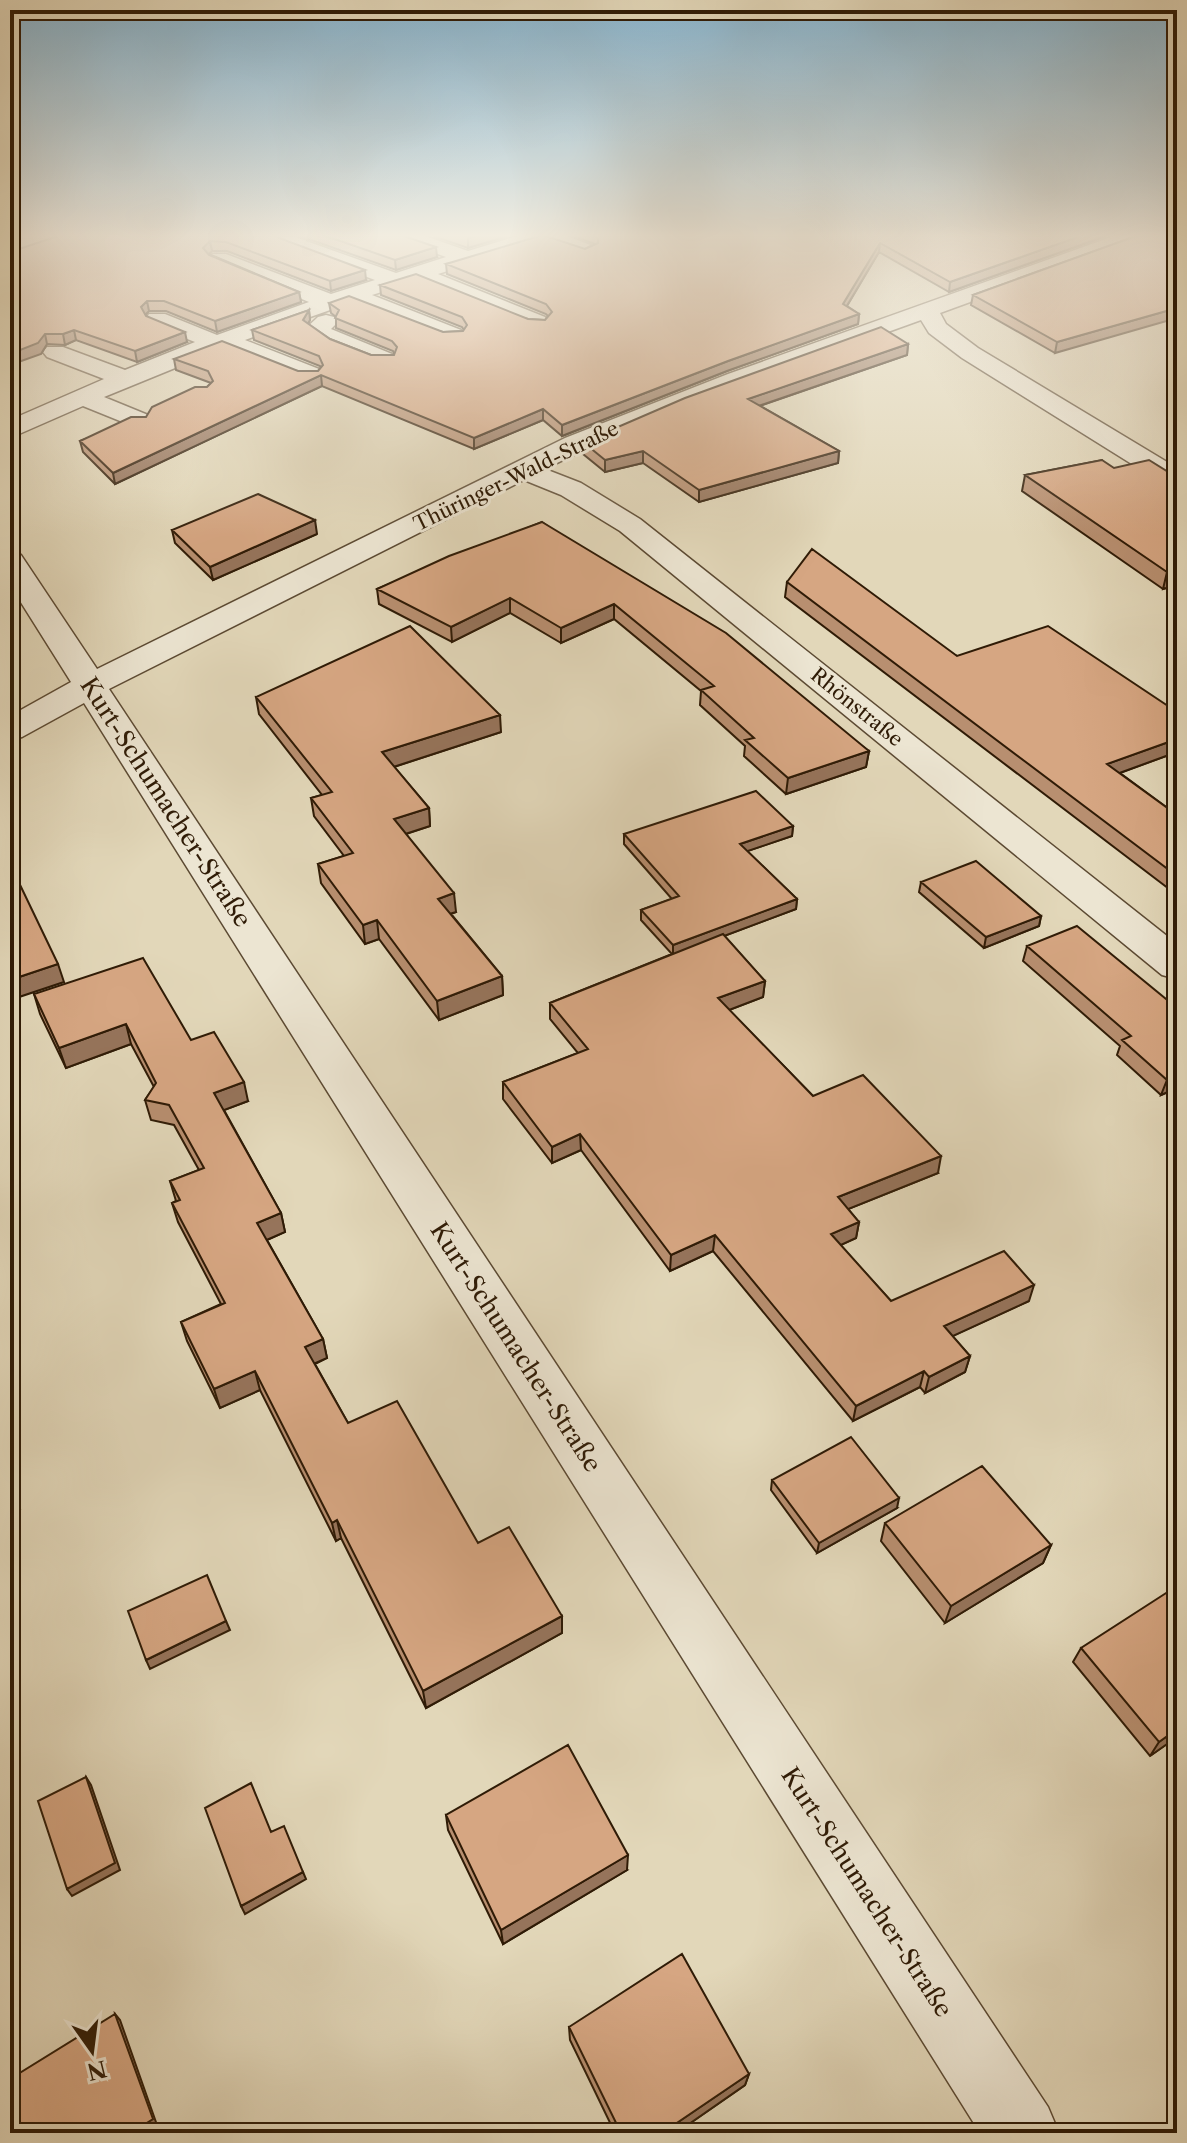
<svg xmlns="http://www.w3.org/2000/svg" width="1187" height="2143" viewBox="0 0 1187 2143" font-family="'Libre Caslon Text',serif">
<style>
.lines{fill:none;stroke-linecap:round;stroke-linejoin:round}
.minor-casing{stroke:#5c4a33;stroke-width:3}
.minor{fill:#ece5d2;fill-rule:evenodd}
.wall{fill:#b88f70;stroke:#2f1b06;stroke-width:2}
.shaded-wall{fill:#96745b;stroke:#2f1b06;stroke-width:2}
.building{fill:#d6a682;stroke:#2f1b06;stroke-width:2}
.labels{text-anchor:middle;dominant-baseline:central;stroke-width:6;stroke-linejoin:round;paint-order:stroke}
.far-street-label{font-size:20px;fill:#2f1b06;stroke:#ece5d2}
.street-label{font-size:24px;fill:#2f1b06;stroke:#ece5d2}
</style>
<rect width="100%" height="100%" fill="#e2d7b9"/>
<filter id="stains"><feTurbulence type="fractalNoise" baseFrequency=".0025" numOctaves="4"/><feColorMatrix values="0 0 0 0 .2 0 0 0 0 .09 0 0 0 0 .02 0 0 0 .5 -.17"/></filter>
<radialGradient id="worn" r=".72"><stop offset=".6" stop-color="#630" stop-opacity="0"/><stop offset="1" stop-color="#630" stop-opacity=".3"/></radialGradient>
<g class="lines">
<defs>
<path id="minor" d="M396 236H425L468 251 517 236H567L593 246 596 250 586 256 543 241 438 274 545 317 549 322 545 327H529L417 281 372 295 461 330 465 335 461 340H445L350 303 245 340 319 369 322 374 319 379H301L224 348 104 397 148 415 152 420 148 425H130L83 406 10 438V420L104 379 47 357 43 352 47 347H63L125 370 195 342 149 324 146 319 149 314H165L217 335 309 302 212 262 208 258 212 254H226L331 294 375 280 281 245 278 241 281 237H295L396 273 446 257 399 240Z
M1114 236H1143L1140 240 940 313 946 324 978 348 1177 468V488L1167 486 962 358 929 333 921 320C795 366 665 408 545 469L581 483 640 519 1177 944V979L1162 975 620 531 561 495 524 480 109 689 1048 2107 1059 2133H980L84 703 22 737 10 740V716L71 682 10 585V552L21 555 97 669 565 438 728 374Z
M326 315 334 317 338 322 331 329 392 354 395 359 392 364C374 369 316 343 306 328L318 317Z"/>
</defs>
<use href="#minor" class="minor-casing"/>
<use href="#minor" class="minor"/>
</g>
<path class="wall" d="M58 236H280L278 237 366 280 331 291 227 251H212L209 254 299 292 301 302 217 332 166 311H149L145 315 146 316 187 342 137 362 76 340 65 345 47 344 41 354Z
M300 236H404L437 257 396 270Z
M433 236H508L468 248Z
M574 236H1106L949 292 879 252 847 306 859 314 858 324 727 371 562 436 543 420 474 449 322 386 115 484 83 452 80 441 146 417 207 387 211 383 176 370 174 359 298 371H318L321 368 320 366 254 340 252 330 309 310 310 320 308 324 330 339 371 355H394V353L393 351 336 328V317L331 313 329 303 443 332 463 331 464 330 462 327 381 295 380 285 528 319 545 320 548 316 546 314 447 274 446 264 585 249 595 244Z
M1136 236 1055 353 971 305 973 295Z
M908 344 907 355 760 406 839 451 838 463 699 502 643 463 605 472 583 454V442Z
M1102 460 1177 585 1163 589 1022 491 1025 475Z
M542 522 869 751 866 767 786 794 744 756 745 746 700 705 701 691 614 619 561 643 510 613 452 642 379 604 377 589Z
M172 530 317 534 213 580 175 543Z
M787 582 957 656 1177 712V752L1120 773 1177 815V895L785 597Z
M256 697 501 732 394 767 429 808 430 826 406 834 456 912 451 914 502 976 503 995 439 1020 379 939 365 944 321 883 318 864 344 856 314 816 311 798 322 795 259 714Z
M793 826 792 836 747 851 797 899 796 909 724 936 765 981 763 997 729 1010 813 1096 938 1173 848 1209 859 1222 856 1238 840 1245 891 1301H1029L952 1336 970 1356 965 1372 925 1393 920 1387 853 1421 713 1251 670 1271 581 1150 552 1163 503 1099V1082L578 1053 550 1019V1003L672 954 641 920V910L672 899 624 844V834Z
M921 882 1041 916 1039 926 984 948 919 892Z
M1027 946 1177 1008V1088L1161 1095 1117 1055 1120 1046 1023 961Z
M34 994 191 1040 248 1101 224 1110 281 1213 285 1232 267 1240 323 1339 327 1358 315 1364 348 1423 478 1543 562 1616V1633L426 1708 341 1538 336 1541 260 1390 220 1408 187 1341 181 1322 221 1304 178 1222 172 1203 176 1201 170 1181 199 1170 174 1125 151 1120 145 1100 154 1087 131 1044 66 1068 40 1014Z
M772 1480 897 1508 817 1553 771 1490Z
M885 1523 1051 1545 1043 1563 945 1623 881 1541Z
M1081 1648 1177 1737 1150 1756 1073 1662Z
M446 1815 627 1870 503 1944 448 1830Z
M569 2027 749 2074 745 2085 676 2133H615L570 2040Z"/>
<path class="shaded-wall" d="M476 236H508L468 248V238Z
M1081 236H1106L949 292 950 282Z
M210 241 212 251 205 258 203 248Z
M880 243 879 252 842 314 843 304Z
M436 247 437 257 396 270 395 260Z
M365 270 366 280 331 291 330 281Z
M299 292 301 302 217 332 215 321Z
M147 301 149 311 143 317 141 307Z
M1177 308V318L1055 353 1057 342Z
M309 310 310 320 304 330 303 320Z
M859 314 858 324 727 371 562 436V425L728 361Z
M74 330 76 340 65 345 63 334Z
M185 332 187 342 137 362 135 351Z
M45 334 47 344 41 354 10 365V354Z
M908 344 907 355 747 410 748 399Z
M321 375 322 386 115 484 113 473Z
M543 409V420L474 449V438Z
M643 451V463L605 472V460Z
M839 451 838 463 699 502V490Z
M315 520 317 534 213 580 210 567Z
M1177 570V585L1163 589 1167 572Z
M510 598V613L452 642 451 627Z
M614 604V619L561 643V628Z
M500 715 501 732 384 770 382 752Z
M1177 739V752L1103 779 1107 764Z
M869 751 866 767 786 794 788 778Z
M429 808 430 826 396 837 394 819Z
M793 826 792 836 739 854 740 844Z
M454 893 456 912 440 917 438 899Z
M797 899 796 909 673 955V945Z
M1041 916 1039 926 984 948 986 937Z
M377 920 379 939 365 944 363 925Z
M58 964 64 982 10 1000V980Z
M502 976 503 995 439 1020 437 1001Z
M765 981 763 997 716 1015 718 998Z
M126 1024 131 1044 66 1068 59 1048Z
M1177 1075V1088L1161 1095 1167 1080Z
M244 1082 248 1101 219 1112 214 1093Z
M580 1134 581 1150 552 1163V1147Z
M941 1156 938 1173 836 1214 838 1197Z
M281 1213 285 1232 262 1242 257 1223Z
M859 1222 856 1238 828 1251 831 1234Z
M715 1235 713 1251 670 1271 671 1255Z
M1034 1285 1029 1301 940 1342 944 1326Z
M323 1339 327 1358 309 1366 305 1347Z
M970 1356 965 1372 925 1393 929 1377Z
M255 1371 260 1390 220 1408 214 1389Z
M924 1371 920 1387 853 1421 856 1406Z
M10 1480 20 1509 10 1514Z
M899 1498 897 1508 817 1553 819 1543Z
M337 1520 341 1538 336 1541 332 1523Z
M1051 1545 1043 1563 945 1623 951 1606Z
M562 1616V1633L426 1708 423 1691Z
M226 1621 230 1630 150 1669 146 1660Z
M1177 1729V1737L1150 1756 1159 1742Z
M86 1777 91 1785 120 1870 72 1896 67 1889Z
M628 1855 627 1870 503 1944 501 1930Z
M303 1872 306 1879 245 1914 241 1906Z
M115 2014 120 2020 157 2125 145 2133H131Z
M749 2074 745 2085 676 2133H662Z"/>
<path class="building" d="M58 236H277L279 238 365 270 330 281 226 242 210 241 203 248 209 255 299 292 215 321 164 301H147L141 307 146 316 185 332 135 351 74 330 63 334H45L38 343 10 354V252Z
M326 236H404L436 247 395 260Z
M539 236H546L585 249 598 243V239L596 236H1081L950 282 880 243 843 304 859 314 728 361 562 425 543 409 474 438 321 375 113 473 80 441 131 417H146L152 407 195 387H207L213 381 208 371 174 359 222 341 298 371H318L323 365 319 356 252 330 309 310 303 320 330 339 371 355H394L397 347 392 341 335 318 339 310 329 303 349 296 443 332 463 331 467 325 462 317 380 285 416 274 528 319 545 320 552 312 546 304 446 264Z
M1136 236H1177V308L1057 342 973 295Z
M881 327 908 344 748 399 839 451 699 490 643 451 605 460 583 442 685 398Z
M1102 460 1114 468 1149 460 1170 473 1177 474V570L1167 572 1025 475Z
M258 494 315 520 210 567 172 530Z
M542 522 726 633 869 751 788 778 745 740 754 738 701 690 714 686 614 604 561 628 510 598 451 627 377 589 449 556Z
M812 549 957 656 1048 626 1177 712V739L1107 764 1177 815V876L787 582Z
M410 626 500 715 382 752 429 808 394 819 454 893 438 899 502 976 437 1001 377 920 363 925 318 864 353 853 311 798 332 792 256 697Z
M756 791 793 826 740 844 797 899 673 945 641 910 679 896 624 834Z
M976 861 1041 916 986 937 921 882Z
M10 864 58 964 10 980Z
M1077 926 1177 1008V1075L1167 1080 1122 1040 1131 1036 1027 946Z
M723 934 765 981 718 998 813 1096 863 1075 941 1156 838 1197 859 1222 831 1234 891 1301 1004 1251 1034 1285 944 1326 970 1356 929 1377 924 1371 856 1406 715 1235 671 1255 580 1134 552 1147 503 1082 588 1049 550 1003Z
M143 958 191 1040 214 1032 244 1082 214 1093 281 1213 257 1223 323 1339 305 1347 348 1423 397 1401 478 1543 509 1527 562 1616 423 1691 337 1520 332 1523 255 1371 214 1389 181 1322 225 1303 172 1203 180 1200 170 1181 204 1168 169 1105 145 1100 156 1083 126 1024 59 1048 34 994Z
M851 1437 899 1498 819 1543 772 1480Z
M982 1466 1051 1545 951 1606 885 1523Z
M10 1484 16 1500 10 1502Z
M207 1575 226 1621 146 1660 128 1611Z
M1177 1586V1729L1159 1742 1081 1648Z
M568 1745 628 1855 501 1930 446 1815Z
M86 1777 115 1863 67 1889 38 1801Z
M251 1783 271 1832 284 1826 303 1872 241 1906 205 1808Z
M682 1954 749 2074 662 2133H621L569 2027Z
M115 2014 153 2119 131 2133H92L91 2131 88 2133H22L10 2095V2079Z"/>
<linearGradient id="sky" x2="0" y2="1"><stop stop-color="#87b6d2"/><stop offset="0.44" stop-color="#f2ede0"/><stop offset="1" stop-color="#f2ede0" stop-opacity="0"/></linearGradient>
<rect width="1187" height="536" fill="url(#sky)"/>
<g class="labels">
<g class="far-street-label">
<text transform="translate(516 476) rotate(-26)">Thüringer-Wald-Straße</text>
<text transform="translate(857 707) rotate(39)">Rhönstraße</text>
</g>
<g class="street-label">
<text transform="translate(166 802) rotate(57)">Kurt-Schumacher-Straße</text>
<text transform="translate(516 1347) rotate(57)">Kurt-Schumacher-Straße</text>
<text transform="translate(867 1892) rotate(57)">Kurt-Schumacher-Straße</text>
</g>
</g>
<rect width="1187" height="2143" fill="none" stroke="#e2d7b9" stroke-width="40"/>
<rect x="12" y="12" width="1163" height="2119" fill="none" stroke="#2f1b06" stroke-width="4"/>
<rect x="20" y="20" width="1147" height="2103" fill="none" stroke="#2f1b06" stroke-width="2"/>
<g transform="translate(92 2051) rotate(166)" stroke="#ece5d2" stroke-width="6" paint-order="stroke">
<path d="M0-6L14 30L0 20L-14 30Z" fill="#2f1b06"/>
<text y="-12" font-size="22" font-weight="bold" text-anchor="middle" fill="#2f1b06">N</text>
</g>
<rect width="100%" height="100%" filter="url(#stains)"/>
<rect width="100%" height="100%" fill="url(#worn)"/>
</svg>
